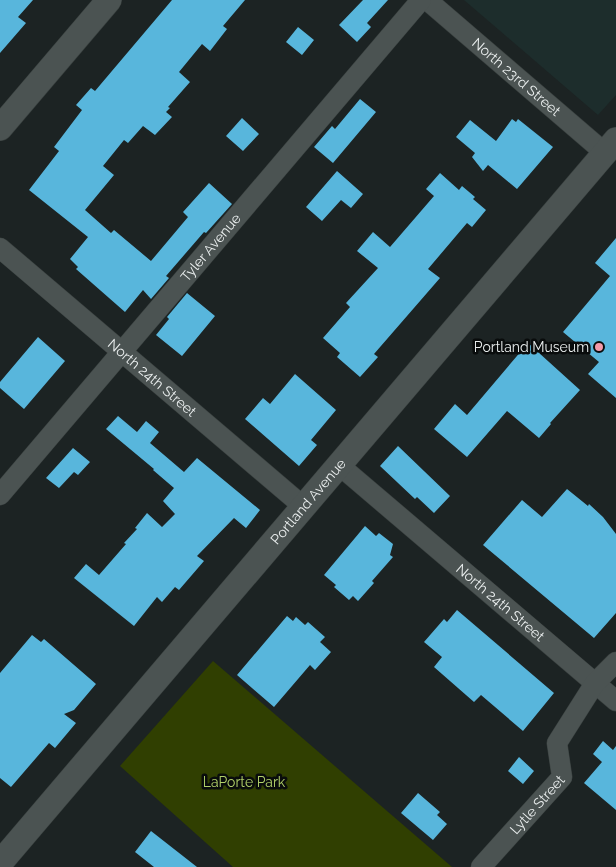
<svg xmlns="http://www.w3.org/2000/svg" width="616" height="867" viewBox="0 0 616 867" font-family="Raleway,sans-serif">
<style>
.built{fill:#1d2d2c}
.green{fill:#303f01}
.building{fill:#58b6dc}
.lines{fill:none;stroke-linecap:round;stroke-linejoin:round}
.minor-casing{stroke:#383f3e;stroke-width:21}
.tertiary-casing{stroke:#383f3e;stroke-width:26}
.minor{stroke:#4b5352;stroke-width:20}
.tertiary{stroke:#4b5352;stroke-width:25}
.poi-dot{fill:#f39aab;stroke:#090c0c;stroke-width:2}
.labels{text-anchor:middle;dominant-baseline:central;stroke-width:5;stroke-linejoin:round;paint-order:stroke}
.street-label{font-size:14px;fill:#ebefef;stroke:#090c0c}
.poi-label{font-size:14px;fill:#ebefef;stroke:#090c0c;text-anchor:end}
.park-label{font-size:14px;fill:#b1d069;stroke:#090c0c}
</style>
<rect width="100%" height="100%" fill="#1c2323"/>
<path class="built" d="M464 0H616V95L598 115Z"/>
<path class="green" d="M213 661 452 867H233L120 766Z"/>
<path class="building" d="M0 0H33L18 17 26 23 0 53Z
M172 0H245L223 26 227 29 210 51 202 44 179 72 190 82 168 107 170 108 166 112 172 117 155 135 143 126 128 143 124 140 103 166 114 175 85 210 111 233 114 230 151 261 188 217 183 212 209 183 232 204 206 233 204 232 166 276 169 278 151 299 143 290 125 312 76 269 78 267 70 259 88 237 29 190 59 151 54 147 82 110 76 105 91 88 95 91Z
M363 0H388L367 23 371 27 357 42 339 25Z
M298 27 314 40 302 55 286 42Z
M360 99 376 112 333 163 314 147 332 126 335 129Z
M242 118 259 134 243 151 226 136Z
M512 119 516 122 518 119 553 147 517 189 488 165 483 171 472 157 475 153 456 137 470 120 496 141Z
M337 171 363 194 351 208 341 200 322 221 306 207Z
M440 173 459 190 462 186 475 197 473 199 486 210 472 227 467 223 428 269 440 278 374 354 378 357 360 377 337 357 340 353 323 338 350 307 346 303 378 268 357 251 373 232 390 247 434 196 426 189Z
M616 238V398L588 374 599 362 563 332 610 276 595 263Z
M187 293 215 316 182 356 156 335 169 319 167 317Z
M38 337 65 361 24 409 0 388V382Z
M528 343 580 390 550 423 551 424 539 438 507 411 467 457 434 429 455 404 467 415Z
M295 374 336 410 311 440 317 445 299 466 245 419 263 398 270 404Z
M118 416 137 432 146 421 159 432 150 443 184 472 197 458 260 510 246 528 234 518 197 556 204 561 179 590 175 587 162 602 157 597 134 626 74 578 86 564 99 575 126 544 124 543 137 529 135 528 147 513 162 527 175 514 163 501 174 488 153 470 154 469 106 429Z
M398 446 450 496 434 513 417 497 415 499 380 466Z
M73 448 90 462 78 475 74 472 59 488 46 478Z
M567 489 588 506 589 504 603 517 616 534V613L594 638 483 545 522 500 542 517Z
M365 526 376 536 379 533 393 544 390 555 393 557 372 581 374 583 358 601 353 596 349 600 334 587 336 585 324 575Z
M457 610 554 693 523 731 481 695 474 702 434 667 442 657 424 642 444 619 447 622Z
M287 616 293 621 296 617 305 625 308 622 325 637 320 642 331 652 315 670 310 665 274 707 237 675Z
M32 635 41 642 44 639 96 684 74 710 64 714 76 723 55 748 49 743 11 787 0 778V673Z
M603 741 613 750 616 746V810L584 783 602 762 593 754Z
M519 757 534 771 523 784 508 771Z
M418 793 440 812 437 815 447 824 433 840 401 813Z
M151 831 197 867H154L135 852Z"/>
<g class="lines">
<defs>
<g id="minor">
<path id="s1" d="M427 0 605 153"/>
<path id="s2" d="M0 248 304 507"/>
<path id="s3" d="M339 465 616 701"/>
<path id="s4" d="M0 495 421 0"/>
<path id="s5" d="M481 867 562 777 557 743 595 683 616 662"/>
</g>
<g id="tertiary">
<path d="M0 128 109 0"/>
<path id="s6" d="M0 863 616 140"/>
</g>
</defs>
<use href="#minor" class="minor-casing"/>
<use href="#tertiary" class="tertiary-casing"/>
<use href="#minor" class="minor"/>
<use href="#tertiary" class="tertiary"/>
</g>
<circle class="poi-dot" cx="599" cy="347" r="5"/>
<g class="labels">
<g class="street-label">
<text stroke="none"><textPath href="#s1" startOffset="118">North 23rd Street</textPath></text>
<text stroke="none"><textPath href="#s4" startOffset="325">Tyler Avenue</textPath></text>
<text stroke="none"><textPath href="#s2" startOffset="200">North 24th Street</textPath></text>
<text stroke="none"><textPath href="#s6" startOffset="475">Portland Avenue</textPath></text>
<text stroke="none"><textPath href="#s3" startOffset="212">North 24th Street</textPath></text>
<text stroke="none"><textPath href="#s5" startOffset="84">Lytle Street</textPath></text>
</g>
<g class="poi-label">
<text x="589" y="347">Portland Museum</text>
</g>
<g class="park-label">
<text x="244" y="782">LaPorte Park</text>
</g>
</g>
</svg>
